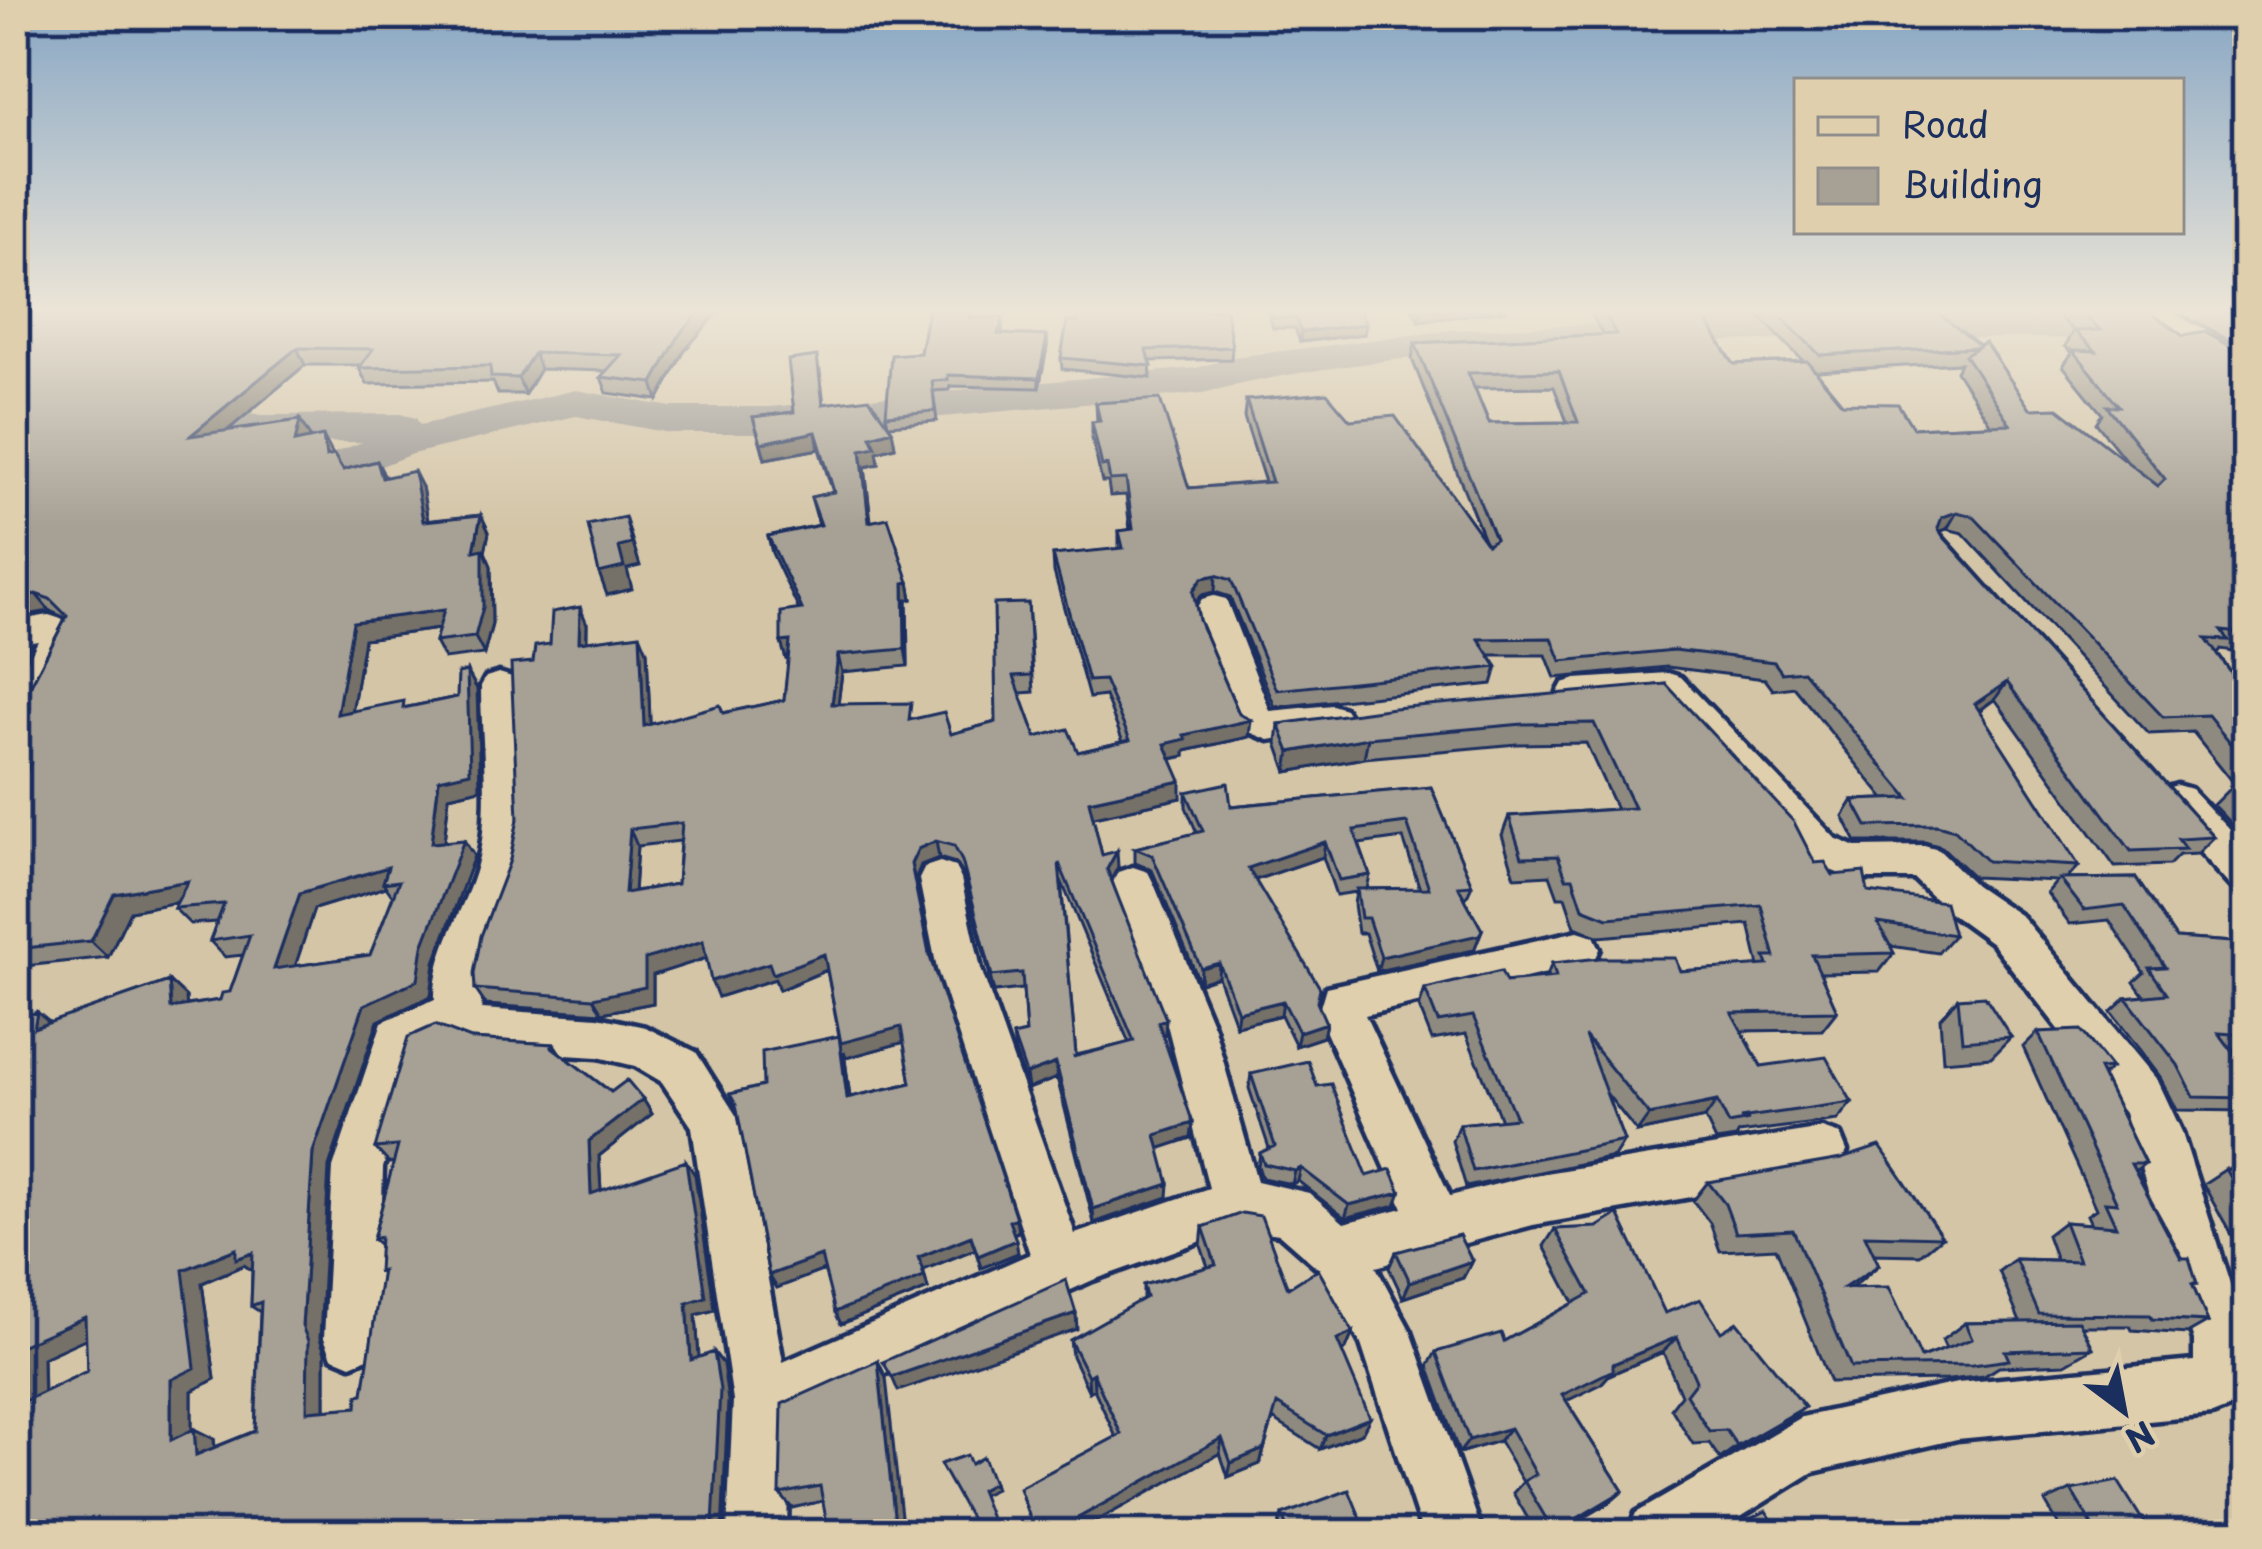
<svg xmlns="http://www.w3.org/2000/svg" width="2262" height="1549" viewBox="0 0 2262 1549" font-family="'Playpen Sans',sans-serif">
<style>
.lines{fill:none;stroke-linecap:round;stroke-linejoin:round}
.river{fill:#95928f;fill-rule:evenodd}
.minor-casing{stroke:#1b2f5e;stroke-width:9}
.minor{fill:#e0cfac;fill-rule:evenodd}
.wall{fill:#8f8a80;stroke:#1b2f5e;stroke-width:3;fill-rule:evenodd}
.shaded-wall{fill:#747068;stroke:#1b2f5e;stroke-width:3}
.building{fill:#a6a095;stroke:#1b2f5e;stroke-width:3;fill-rule:evenodd}
</style>
<rect width="100%" height="100%" fill="#d4c5a7"/>
<filter id="ink" filterUnits="userSpaceOnUse"><feTurbulence type="fractalNoise" baseFrequency=".00833" numOctaves="2"/><feDisplacementMap in="SourceGraphic" scale="24" xChannelSelector="R" yChannelSelector="G"/><feConvolveMatrix kernelMatrix="1 2 1 2 8 2 1 2 1" color-interpolation-filters="sRGB"/></filter>
<g filter="url(#ink)">
<g class="lines">
<path class="river" d="M1928 310 2151 316 2165 319 2171 328 2165 337 2151 340C1989 336 1828 337 1666 343 1512 348 1352 356 1202 393L769 433H671L576 416 412 454 265 511 248 507 241 497 248 487 362 442 262 443 145 421 15 410V384L145 395 262 415 400 414 416 418 420 425 576 390 671 407H769L1197 368 1233 357 1454 330Z
M2235 310H2247V331L2203 342 2189 339 2183 330 2189 321Z"/>
<defs>
<path id="minor" d="M2135 310H2167L2247 352V371Z
M1214 596 1226 599 1270 711 1332 705 1345 709 1351 718 1345 727 1269 740 1242 729 1202 635 1197 607 1202 599Z
M49 615 61 619 77 634 28 730 15 734V685L38 641 15 645V621Z
M499 673 512 677 517 686C519 742 529 801 520 856 511 909 472 954 482 1009L598 1017 645 1027 696 1052 739 1120 783 1362 1030 1254 937 969 919 879 925 867 940 862 955 867 961 879 981 969 1075 1234 1209 1188 1168 1028 1112 884 1118 872 1133 867 1148 872 1154 884 1214 1028 1257 1181 1309 1193 1344 1223 1403 1208 1318 1014 1326 987 1578 931 1594 936 1600 949 1594 962 1365 1015 1450 1196 1533 1175 1822 1128 1840 1134 1847 1151 1840 1168 1822 1174 1533 1225 1376 1267 1411 1332 1483 1534H1423L1361 1344 1319 1269 1279 1234 1238 1228 1093 1280 789 1417 787 1534H727L733 1401 692 1127 662 1082 635 1066 598 1057 483 1050 447 1036 417 1049 383 1168 378 1338 370 1357 351 1365 332 1357 324 1338 333 1168 382 1022 435 999C434 950 465 910 477 865 492 809 481 743 481 686L486 677Z
M1668 673 1681 677 1835 838 1856 847 1924 846 1939 850 1975 885 2022 917 2158 1081 2181 1130 2247 1337 2243 1395 2232 1407 2212 1415 1957 1439 1813 1472 1713 1534H1627L1636 1513 1802 1417 1957 1383 2194 1361V1341L2124 1113 1992 943 1945 909 1914 879H1853L1805 860 1659 699 1576 705 1563 701 1558 692 1563 683 1576 679Z
M2177 785 2191 789 2247 848V892L2232 887 2163 811 2157 800 2163 789Z"/>
</defs>
<use href="#minor" class="minor-casing"/>
<use href="#minor" class="minor"/>
</g>
<path class="wall" d="M15 310H720L685 350 658 400 607 393 601 377 606 371 540 369 525 394H498L493 382 367 384 359 368 361 365H305L227 430 300 420 310 437 309 439 332 453 343 470 377 461 385 477 422 487 428 521 481 515 489 532 485 552 491 566 492 624 484 654 444 659 435 642 439 629 364 639 352 711 408 707 457 697 467 671 477 689 480 789 449 796 444 842 474 856 435 962 431 996 378 1021 329 1167 320 1338 325 1353V1410L357 1407 363 1394 382 1274 380 1245 373 1239 394 1162 389 1163 375 1148 471 1039 554 1044 560 1053 611 1092 643 1099 652 1114 599 1156 601 1190 695 1175 715 1310 696 1315 699 1358 723 1364 728 1401 723 1529 15 1534 37 1012 50 1023 169 981 186 997V1005L220 1000 230 992 243 955 225 957 210 941 217 922 190 924 174 908 177 902 130 911 108 957 15 967V798L21 785 15 786V715L66 618 50 611 15 617ZM386 887 393 897 370 955 295 966 314 909ZM244 1265 252 1271 251 1306 260 1312 255 1431 215 1447 214 1439 194 1429H192V1391L215 1379 202 1283ZM86 1338 87 1371 44 1392 43 1358Z
M928 310H971L970 318H1003L1002 334 1047 336V347L1039 388 950 386 949 390 933 391 937 421 889 425 892 430 895 447 877 452 879 464 865 467 871 521 909 582 912 599 907 600 908 666 842 672 838 704 914 719 951 734 996 722 1028 603 1034 692 1020 693 1036 737 1078 752 1123 742 1105 696 1089 698 1054 572 1053 555 1119 549V531L1130 530 1126 495 1110 496 1108 482H1102L1092 438V422H1097L1096 403 1189 488 1265 482 1244 417 1246 400 1350 420 1485 542 1412 359 1415 343 1603 335 1591 313 1592 310H1699L1734 364 1803 361 1760 317 1741 310H1934L1979 345 2030 409 2127 462 2096 423 2102 414 2063 366 2072 353 2065 346 2074 331 2051 310H2147L2183 336 2247 354V653L2220 649 2217 653 2247 695V840L2214 805 2232 787H2237L2193 732 2149 734 1963 533 1947 529 1940 531 2214 837 2197 854 2179 855 2169 865 2115 867 1995 699 1979 711 2079 866 2067 879 2136 878 2176 938 2247 943V1048L2245 1049 2231 1048 2247 1071V1111L2177 1110 2161 1078 2111 1012 2126 998 2144 996 2134 982 2144 973 2109 920 2070 924 2047 893 2057 881 1974 877 1942 847 1925 842H1856L1843 816 1853 800 1885 799 1794 687 1773 690 1765 679 1667 667 1555 678 1546 655H1489L1497 667 1492 684 1275 707 1230 597 1215 592 1201 595 1196 603 1199 620 1249 737 1185 751V756L1172 759 1181 798 1093 817 1102 855 1118 867 1111 879 1165 1034 1162 1035 1191 1138 1159 1148 1168 1197 1094 1223 1057 1078 1028 1089 1015 1052 1013 1036 1026 1033 1023 989 994 992 965 877 956 863 939 858 921 865 915 880 930 956 1016 1218 1018 1232 1014 1234 1018 1253 981 1268 975 1249 923 1270 928 1289 841 1324 824 1270 777 1288 769 1275 737 1108 730 1094 763 1086 839 1036 827 970 779 990 775 979 718 997 706 958 653 975V1003L602 1013 486 1005 475 989 510 860 518 819 533 662 550 644 587 624V641L647 651 650 724 723 713 784 700 789 659H786L781 642 799 610 772 553 768 536 819 525 811 497 833 492 819 449 765 459 753 417 794 412 820 372 824 404 888 425 886 415 920 353ZM1960 363 1956 371 1991 425 1913 428 1842 403 1816 371ZM1554 387 1567 422 1489 423 1475 388ZM680 841 677 884 634 891 637 846ZM1061 880 1129 1043 1076 1055ZM904 1042 911 1083 850 1097 844 1052 846 1058Z
M1267 310H1359L1364 334 1300 342 1295 328H1273Z
M1413 310H1508L1419 321Z
M1067 322 1232 347 1231 359 1150 361 1151 378 1062 369 1061 358Z
M2247 325V349L2236 341Z
M1666 684 1815 863 1833 875 1954 935 1938 953 1890 946 1894 953 1879 972 1820 973 1837 1011 1822 1030 1742 1031 1761 1066 1852 1102 1837 1120 1739 1133 1736 1138 1716 1141 1705 1118 1637 1132 1606 1093 1624 1141 1614 1157 1466 1187 1452 1141 1459 1124 1501 1120 1466 1034 1432 1040 1419 1007 1425 989 1546 978 1552 963 1680 971 1759 966 1749 924 1599 937 1575 927 1565 897H1558L1550 875 1515 877 1502 835 1509 816 1616 809 1586 743 1517 744 1364 758 1287 772 1277 743 1279 724Z
M1431 787 1472 885 1465 900 1482 930 1474 950 1377 971 1365 933H1358L1354 904 1356 892 1336 895 1323 857 1255 880 1326 1023 1323 1037 1296 1046 1281 1015 1236 1026 1218 977 1200 983 1152 870 1135 863V848L1197 833 1186 807V792L1231 806ZM1403 838 1420 889H1367L1370 875 1359 844Z
M1958 998 2011 1037 1991 1057 1943 1061 1940 1018Z
M2038 1032 2111 1068 2102 1076 2145 1164 2135 1172 2197 1284 2193 1286 2208 1322 2187 1334 2132 1330 2130 1326H2082L2093 1348 2065 1364 1999 1367 1984 1376 1949 1380 1830 1382 1776 1248 1720 1251 1710 1223 1693 1201 1708 1182 1942 1237 1920 1255 1873 1254 1879 1265 1850 1288 1921 1358 1946 1349 1942 1340 1965 1323 2020 1322 1999 1271 2015 1259 2056 1260 2047 1235 2064 1222 2091 1224 2087 1215 2096 1209 2023 1047Z
M1251 1074 1317 1086 1367 1176 1396 1205 1345 1218 1298 1181 1292 1184 1262 1178 1258 1166 1260 1153 1269 1148 1249 1088Z
M2226 1169 2247 1171V1264L2203 1184Z
M1203 1227 1353 1332 1346 1349 1342 1351 1362 1433 1320 1449 1273 1419 1260 1464 1228 1477 1220 1453 1073 1534H1035L1019 1488 1116 1437 1094 1389 1089 1392 1072 1356 1070 1340 1143 1299V1285L1208 1267 1201 1246Z
M1555 1229 1665 1313 1721 1332 1787 1421 1720 1459 1709 1443 1693 1444 1671 1408 1681 1395 1663 1352 1609 1375 1601 1384 1566 1401 1623 1491 1609 1503 1556 1534H1537L1513 1493 1523 1482 1499 1441 1459 1453 1428 1366 1436 1352 1504 1341 1574 1303 1544 1246Z
M1396 1252 1472 1261 1463 1278 1403 1298 1389 1268Z
M878 1361 886 1378 823 1501 792 1508 780 1494Z
M2071 1490 2151 1534H2064L2045 1502Z
M1282 1515 1367 1534H1281L1278 1527Z"/>
<path class="shaded-wall" d="M702 310H720L685 350 658 400 653 383 680 334Z
M1421 310H1508L1419 321Z
M1366 324 1364 334 1300 342 1301 332Z
M1047 336V347L1039 388V378Z
M297 348 305 365 201 453 190 436Z
M534 353 540 369 525 394 518 378Z
M300 420 310 437 304 459 295 442Z
M892 430 895 447 877 452 879 464 865 467 872 538 861 450 871 436Z
M816 432 819 449 765 459 761 443Z
M323 436 332 453 336 474 326 457Z
M414 471 422 487 431 538 423 521Z
M1957 512 1947 529 1932 534 1942 517Z
M481 515 489 532 485 552 491 566 492 624 484 654 475 637 474 551Z
M625 517 640 566 627 569 632 589 607 595 599 573 619 547Z
M1216 575 1215 592 1201 595 1193 608V591L1202 578Z
M909 582 912 599 907 600 908 666 905 649 904 583Z
M36 594 50 611 15 617V598Z
M580 607 587 624 586 659 579 642Z
M444 610 453 627 364 639 349 731 337 714 353 622Z
M15 630 30 647 15 676Z
M640 634 647 651 651 742 644 726Z
M790 641 795 658 786 659 781 642Z
M838 655 842 672 836 721 832 704Z
M467 671 477 689 480 789 449 796 442 860 431 843 439 779Z
M2007 682 1995 699 1963 721 1975 704Z
M1251 720 1249 737 1185 751V756L1165 760V744L1184 735Z
M1368 738 1364 758 1287 772 1290 752Z
M30 764 47 781 15 786V766Z
M1181 781V798L1090 818 1089 801Z
M630 829 637 846 633 909 625 893Z
M464 840 474 856 435 962 431 996 378 1021 329 1167 320 1338 325 1353V1422L307 1411 302 1326 313 1152 364 1005Z
M936 841 939 858 921 865 915 880 911 864 918 849Z
M1325 842 1323 857 1246 883 1248 868Z
M1117 851 1118 867 1108 886 1107 869Z
M388 867 383 883 386 887 314 909 289 985 274 969 300 893Z
M188 881 203 897 130 911 108 957 91 941 114 894Z
M1482 930 1474 950 1377 971 1381 957Z
M703 941 710 957 653 975V1003L602 1013 593 998 645 959Z
M824 954 829 969 779 990 775 979 718 997 711 981 769 963Z
M1219 963 1218 977 1200 983 1201 968Z
M169 981 186 997 188 1023 171 1008Z
M1283 1001 1281 1015 1236 1026 1238 1012Z
M37 1012 56 1028H34Z
M1166 1019 1165 1034 1157 1037 1158 1022Z
M1326 1023 1323 1037 1296 1046 1299 1032Z
M901 1027 905 1042 846 1058 844 1052 852 1112 847 1098 839 1036Z
M1056 1063 1057 1078 1028 1089 1026 1074Z
M643 1099 652 1114 599 1156 602 1208 591 1194 589 1141Z
M1717 1101 1705 1118 1637 1132 1649 1115Z
M1193 1123 1191 1138 1155 1150 1156 1135Z
M686 1161 695 1175 715 1310 696 1315 700 1372 691 1360 687 1303Z
M1301 1168 1298 1181 1292 1184 1295 1171Z
M1169 1184 1168 1197 1094 1223 1093 1209Z
M1401 1192 1396 1205 1345 1218 1349 1205Z
M1016 1218 1018 1232 1012 1234 1009 1221Z
M971 1236 975 1249 923 1270 928 1289 841 1324 835 1312 919 1257Z
M1016 1240 1018 1253 981 1268 978 1256Z
M236 1249 253 1253 254 1272 244 1265 202 1283 215 1379 192 1391V1450L171 1440V1380L183 1270Z
M821 1256 827 1269 777 1288 769 1275Z
M1472 1261 1463 1278 1403 1298 1410 1282Z
M1879 1265 1858 1283 1824 1306 1844 1288Z
M1076 1313 1077 1329 898 1391 892 1377Z
M85 1317 107 1329 43 1358 44 1414 20 1403V1346Z
M1353 1332 1346 1349 1331 1357 1337 1340Z
M1677 1337 1663 1352 1609 1375 1601 1384 1550 1409 1562 1395 1613 1364Z
M714 1352 723 1364 728 1401 722 1534 713 1525Z
M878 1361 886 1378 903 1534H896Z
M1093 1373 1094 1389 1089 1392 1088 1376Z
M1805 1407 1787 1421 1720 1459 1737 1446Z
M1370 1418 1362 1433 1320 1449 1326 1435Z
M1510 1428 1499 1441 1459 1453 1469 1440Z
M194 1429 214 1439 216 1465 196 1455Z
M1222 1438 1220 1453 1073 1534H1049Z
M1264 1449 1260 1464 1228 1477 1231 1463Z
M993 1483 995 1489 982 1495 980 1490Z
M1623 1491 1609 1503 1556 1534H1551Z"/>
<path class="building" d="M15 310H702L680 334 653 383 601 377 621 355 534 353 518 378 491 377 490 366 359 368 373 349 297 348 190 436 300 420 295 442 323 436 326 457 334 455 343 470 377 461 382 478 414 471 423 521 481 515 474 551 483 549V607L475 637 435 642 444 610 353 622 337 714 404 701 403 708 457 697 458 673 467 671 470 772 439 779 431 843 464 840 423 946 418 980 364 1005 313 1152 302 1326 308 1341 307 1411 357 1407 358 1395 363 1394 382 1270 378 1271 380 1237 373 1239 398 1146 375 1148 408 1037 435 1025 471 1039 554 1044 552 1047 611 1092 627 1080 643 1099 589 1141 591 1194 686 1161 706 1297 687 1303 691 1360 714 1352 720 1390 713 1525 726 1530V1534H15V1019L37 1012 34 1028 169 981 171 1008 220 1000 222 993 230 992 250 935 210 941 224 904 174 908 188 881 114 894 91 941 15 949V798L30 764 15 766V715L67 616 50 599 36 594 15 598ZM388 867 383 883 399 881 370 955 274 969 300 893ZM236 1249V1259L253 1253 251 1306 261 1302 255 1431 196 1455 194 1429 171 1440V1380L195 1368 183 1270ZM85 1317 87 1371 20 1403V1346Z
M928 310H969V318H1003L998 334 1047 336 1039 378 948 375V380L932 381 935 411 886 415 891 355 920 353Z
M1079 310H1226L1232 347 1146 350 1152 366 1061 358 1067 322H1077Z
M1271 310H1359L1366 324 1301 332 1296 318H1274Z
M1603 310H1699L1734 364 1807 361 1842 403 1898 404 1913 428 2010 424 1965 355 1977 347 1820 355 1774 310H1934L1979 345 1985 342 2030 409 2058 408 2158 486 2165 479 2107 406H2119L2073 350 2096 351 2075 331 2101 330 2078 310H2147L2183 336 2206 332 2247 354V634L2221 631 2228 640 2206 639 2247 695V763L2208 715 2163 717 1973 516 1957 512 1942 517 1938 528 1943 536 2214 837 2178 839 2185 849 2131 851 2007 682 1975 704 2079 866 1987 861 1955 830 1937 825 1867 826 1853 800 1909 798 1803 671 1782 673 1774 662 1674 650 1561 661 1552 638 1479 639 1497 667 1277 690 1231 580 1216 575 1202 578 1193 591 1199 620 1239 714 1251 720 1184 735 1186 739 1165 744 1181 781 1089 801 1102 855 1117 851 1107 869 1164 1014 1166 1019 1158 1022 1193 1123 1156 1135 1169 1184 1093 1209 1056 1063 1026 1074 1013 1036 1026 1033 1022 973 992 976 962 861 954 846 936 841 918 849 911 864 929 954 1016 1218 1009 1221 1016 1240 978 1256 971 1236 919 1257 924 1277 835 1312 821 1256 769 1275 736 1105 730 1094 763 1086 762 1052 839 1036 847 1098 911 1083 901 1027 841 1043 824 954 773 974 769 963 711 981 703 941 645 959V987L593 998 475 989 474 973 481 936 510 860 518 819 511 664 533 662 535 646 550 644 552 612 580 607 579 642 640 634 644 726 720 705 723 713 784 700 790 641 781 642V612L802 609 768 536 821 525 811 497 834 492 816 432 761 443 753 417 794 412 788 360 817 356 823 404 869 398 892 430 871 436 876 447 861 450 869 522 888 518 909 582 904 583 905 649 838 655 832 704 911 703 909 720 944 712 951 734 996 722 994 604 1028 603 1032 675 1014 676 1036 737 1068 729 1078 752 1130 740 1104 680 1088 681 1053 555 1123 548 1119 531 1133 529 1126 479 1110 480 1107 465 1102 466 1092 422 1100 421 1096 403 1160 399 1189 488 1272 482 1246 400 1327 393 1350 420 1395 416 1487 544 1495 539 1415 343 1616 334ZM1559 371 1578 422 1489 423 1468 373ZM682 823 677 884 625 893 630 829ZM1059 863 1134 1041 1073 1057 1076 1055Z
M625 517 632 544 619 547 624 567 599 573 588 525Z
M1666 684 1794 822 1815 863 1825 862 1833 875 1864 872 1868 892 1945 902 1954 935 1878 923 1894 953 1812 955 1837 1011 1732 1013 1761 1066 1826 1057 1852 1102 1740 1118 1749 1120 1729 1124 1717 1101 1649 1115 1585 1036 1624 1141 1473 1171 1459 1124 1516 1118 1473 1016 1438 1022 1425 989 1501 971 1506 982 1556 977 1552 963 1600 958H1675L1680 971 1768 965 1765 957H1775L1761 905 1608 918 1583 908 1573 878H1566L1558 856 1522 857 1509 816 1634 808 1594 723 1523 724 1368 738 1290 752 1279 724 1394 708Z
M1228 783 1231 806 1431 787 1472 885 1458 886 1482 930 1479 935 1381 957 1368 918H1361L1357 889 1429 888 1407 823 1354 830 1370 875 1339 880 1325 842 1248 868 1320 988 1317 1002 1326 1023 1299 1032 1283 1001 1238 1012 1219 963 1201 968 1152 855 1135 848 1203 831 1186 792Z
M2232 787 2247 788V803Z
M2136 878 2176 938 2247 943V993L2238 992 2247 1008V1035L2219 1033 2247 1071V1098L2194 1097 2178 1065 2126 998 2167 994 2149 968 2165 967 2124 905 2084 910 2060 879Z
M1985 996 2011 1037 1962 1041 1958 998Z
M2081 1030 2111 1068 2099 1069 2145 1164H2131L2181 1258H2189L2197 1284H2192L2208 1322 2152 1319 2150 1315 2039 1314 2015 1259 2079 1261 2064 1222 2116 1226 2105 1202 2117 1203 2038 1032Z
M1308 1061 1317 1086 1331 1084 1367 1176 1391 1169 1401 1192 1349 1205 1301 1168 1295 1171 1264 1164 1260 1153 1275 1146 1251 1074Z
M1880 1146 1942 1237 1865 1235 1879 1265 1844 1288 1889 1287 1921 1358 1972 1339 1965 1323 2079 1321 2093 1348 2005 1351 2009 1360 1973 1365 1851 1367 1793 1230 1736 1233 1725 1204 1708 1182 1841 1159Z
M2226 1169 2247 1171V1206Z
M1242 1213 1261 1216 1288 1288 1318 1269 1353 1332 1337 1340 1370 1418 1326 1435 1277 1404 1264 1449 1231 1463 1222 1438 1049 1534H1036L1019 1488 1121 1434 1093 1373 1088 1376 1070 1340 1146 1297 1143 1285 1216 1265 1203 1227Z
M1618 1214 1665 1313 1700 1299 1721 1332 1737 1322 1805 1407 1737 1446 1726 1430 1709 1431 1686 1394 1696 1381 1677 1337 1613 1364V1370L1562 1395 1623 1491 1554 1532 1524 1481 1536 1474 1510 1428 1469 1440 1436 1352 1501 1333 1504 1341 1590 1294 1555 1229 1597 1227Z
M1459 1235 1472 1261 1410 1282 1396 1252Z
M1066 1280 1076 1313 892 1377 883 1362Z
M878 1361 896 1534H829L820 1486 780 1494 782 1404Z
M967 1455 971 1464 983 1457 993 1483 980 1490 997 1534H979L940 1464Z
M2118 1481 2151 1534H2113L2111 1530 2097 1533 2071 1490Z
M1349 1490 1367 1534H1289L1282 1515Z
M1766 1511 1781 1534H1720Z
M2211 1526 2216 1534H2181Z"/>
</g>
<linearGradient id="sky" x2="0" y2="1"><stop stop-color="#87a6c4"/><stop offset="0.59" stop-color="#ece5d7"/><stop offset="1" stop-color="#ece5d7" stop-opacity="0"/></linearGradient>
<rect width="2262" height="527" fill="url(#sky)"/>
<rect width="2262" height="1549" fill="none" stroke="#e0cfac" stroke-width="60"/>
<rect x="30" y="30" width="2202" height="1489" fill="none" stroke="#1b2f5e" stroke-width="4.5" filter="url(#ink)"/>
<rect x="1794" y="78" width="390" height="156" fill="#e0cfac" stroke="#918f8d" stroke-width="3"/>
<rect x="1818" y="117" width="60" height="18" fill="#e0cfac" stroke="#918f8d" stroke-width="3"/>
<text x="1902" y="138" font-size="36" fill="#1b2f5e">Road</text>
<rect x="1818" y="168" width="60" height="36" fill="#a6a095" stroke="#918f8d" stroke-width="3"/>
<text x="1902" y="198" font-size="36" fill="#1b2f5e">Building</text>
<g transform="translate(2124 1411) rotate(148)" stroke="#e0cfac" stroke-width="9" paint-order="stroke">
<path d="M0-9L21 45L0 30L-21 45Z" fill="#1b2f5e"/>
<text y="-18" font-size="33" font-weight="bold" text-anchor="middle" fill="#1b2f5e">N</text>
</g>
</svg>
